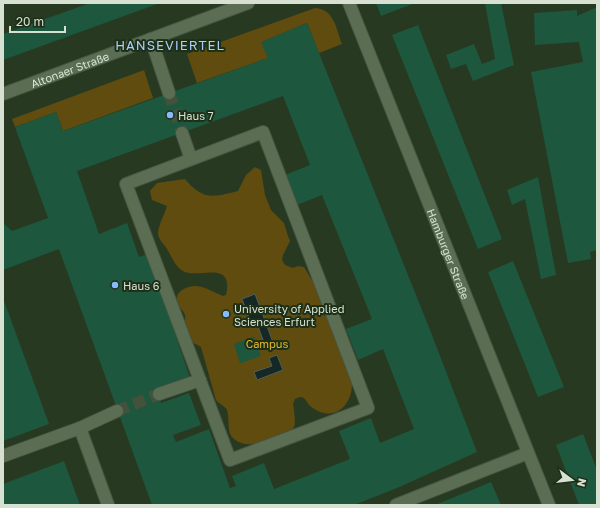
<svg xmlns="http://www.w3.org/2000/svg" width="600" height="508" viewBox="0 0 600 508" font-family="'Golos Text',sans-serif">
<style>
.green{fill:#5f4c0e}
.water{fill:#152825;stroke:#4f6059}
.building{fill:#1d573d;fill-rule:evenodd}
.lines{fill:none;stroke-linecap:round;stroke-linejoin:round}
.minor-tunnel{stroke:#42523c;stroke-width:12;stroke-dasharray:12 6;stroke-linecap:butt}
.minor-casing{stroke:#475642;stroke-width:14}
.minor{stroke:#5b6e54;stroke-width:12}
.poi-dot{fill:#86bbfb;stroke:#1e2f18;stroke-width:1.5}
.labels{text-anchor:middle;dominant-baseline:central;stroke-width:4;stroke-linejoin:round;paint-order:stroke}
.street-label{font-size:11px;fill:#d6e1d2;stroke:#1e2f18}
.poi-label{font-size:11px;fill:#d6e1d2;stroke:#1e2f18;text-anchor:start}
.park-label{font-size:11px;fill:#e6bb2b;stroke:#1e2f18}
.quarter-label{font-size:13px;letter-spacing:1px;fill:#a7ceff;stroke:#1e2f18}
</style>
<rect width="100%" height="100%" fill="#283922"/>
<path class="green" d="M315 8C334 9 336 28 342 44L319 53 307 23 262 42 268 58 197 83 187 54Z
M144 70 153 98 63 131 56 112 15 127 12 119Z
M255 167 261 170 265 195 271 210 284 223 288 236 290 241 283 255 282 260 285 265 293 268 298 266 304 267 317 289 323 303V314L335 327 352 385C351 409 331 423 310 406 307 403 306 398 301 397 299 397 297 398 295 399L293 404C294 408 296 424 294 427 291 432 285 432 280 434 266 439 250 451 234 439 226 433 230 419 227 410 225 406 219 404 216 400L201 347 190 341 182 326C191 312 179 311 177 301 176 296 178 293 182 290 197 280 210 291 223 296L226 295C233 263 207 275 189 273 177 272 172 257 167 249 164 244 158 239 158 233 159 223 164 216 167 206L152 200 150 191 157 183 185 179C203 201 214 197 238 191L246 175Z"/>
<path class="water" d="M255 294 274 345 266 348 256 321 251 323 242 299Z
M277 355 283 370 257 380 254 372 272 366 269 358Z"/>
<path class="building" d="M90 3H160L3 60V34Z
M376 3H415L381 16Z
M485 3H501L514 65 473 81 466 64 451 69 446 55 474 44 482 64 495 59Z
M597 7V250L590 252 591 259 568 263 531 72 583 62 579 42 535 45 534 13 577 10V16Z
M307 23 430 330 477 452 397 488 354 505H152L59 249 3 270V223L12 231 48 218 15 127 56 112 63 131 268 58 261 42ZM283 96 310 165 285 175 297 205 322 195 372 319 346 329 358 360 383 349 414 429 380 443 371 418 339 431 350 459 274 489 264 463 232 476 236 486 230 488 209 429 176 442 173 435 201 425 189 393 161 403 159 394 190 378 148 254 139 257 127 223 99 234 77 171Z
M418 25 502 239 478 249 392 35Z
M538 177 556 275 541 279 525 199 512 205 507 190Z
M513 261 564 387 538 397 488 272Z
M3 298 49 424 3 441Z
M254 337 261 356 240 363 234 344Z
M583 434 597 470V505H579L556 445Z
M64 461 80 505H3V484Z
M491 482 501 505H435Z"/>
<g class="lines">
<path class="minor-tunnel" d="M169 93 182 133
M117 411 159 394"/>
<defs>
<g id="minor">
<path id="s1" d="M349 3 549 505"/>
<path d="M151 39 169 93"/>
<path id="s2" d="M3 94 248 3"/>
<path d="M263 132 368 408 230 460 126 184Z"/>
<path d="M182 133 191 159"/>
<path d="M159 394 200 380"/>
<path d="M3 456 80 428"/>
<path d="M108 505 80 428 117 411"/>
<path d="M396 505 528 453"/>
</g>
</defs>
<use href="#minor" class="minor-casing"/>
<use href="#minor" class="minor"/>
</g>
<g class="poi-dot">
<circle cx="170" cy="115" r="4"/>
<circle cx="115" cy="285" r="4"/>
<circle cx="226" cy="314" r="4"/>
</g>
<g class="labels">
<g class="street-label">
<text stroke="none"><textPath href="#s2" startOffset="71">Altonaer Straße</textPath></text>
<text stroke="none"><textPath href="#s1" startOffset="270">Hamburger Straße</textPath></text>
</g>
<g class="poi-label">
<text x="178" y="115">Haus 7</text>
<text x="123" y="285">Haus 6</text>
<text x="234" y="308">University of Applied<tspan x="234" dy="13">Sciences Erfurt</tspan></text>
</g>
<g class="park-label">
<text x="267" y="343">Campus</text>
</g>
<g class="quarter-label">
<text x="170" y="45">HANSEVIERTEL</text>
</g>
</g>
<rect width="600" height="508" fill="none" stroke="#d6e1d2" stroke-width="8"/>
<g transform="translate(572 480) rotate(105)" stroke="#1e2f18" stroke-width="3" paint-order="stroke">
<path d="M0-3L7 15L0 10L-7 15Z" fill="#d6e1d2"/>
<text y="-6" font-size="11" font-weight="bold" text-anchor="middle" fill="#d6e1d2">N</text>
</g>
<path d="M10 26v6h55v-6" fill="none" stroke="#d6e1d2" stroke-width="2"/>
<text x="16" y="26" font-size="12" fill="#d6e1d2" stroke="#1e2f18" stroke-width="3" paint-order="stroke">20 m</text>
</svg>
